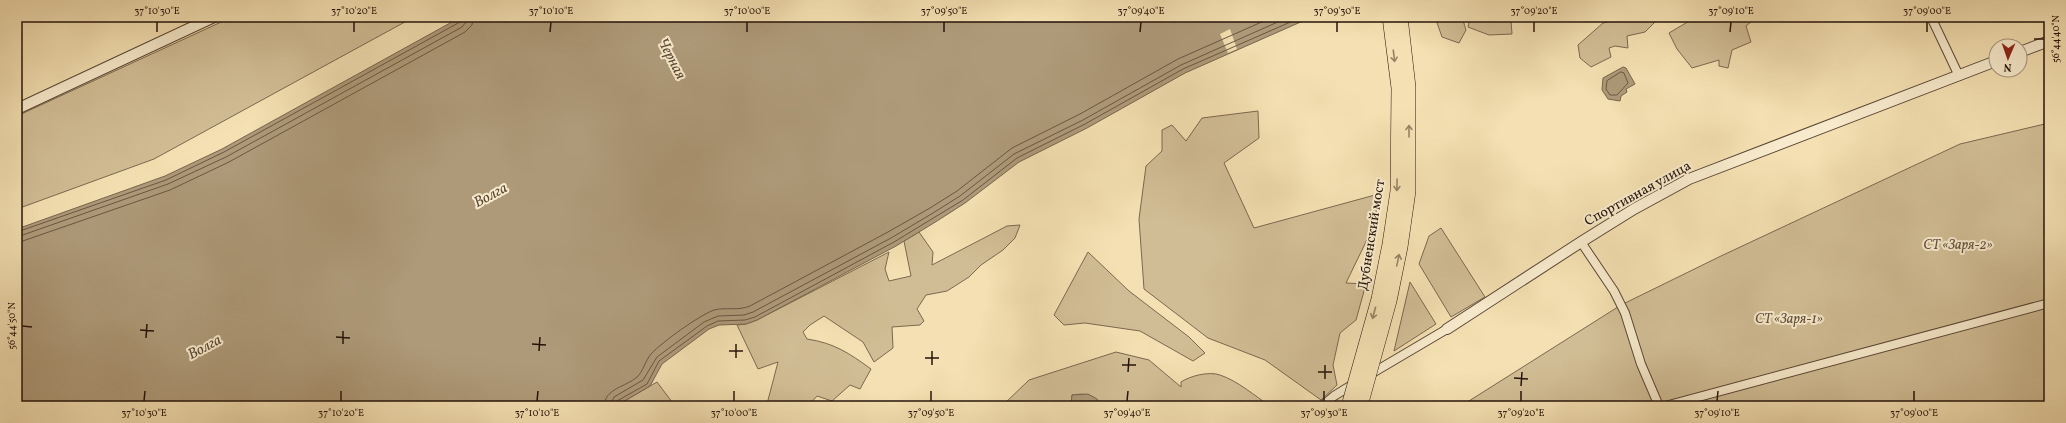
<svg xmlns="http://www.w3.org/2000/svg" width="2066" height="423" viewBox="0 0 2066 423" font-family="Vollkorn,serif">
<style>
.green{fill:#d1bd95;stroke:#7b6850}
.water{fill:#ae9a79;stroke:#77644d}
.pier{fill:#f4e0b2}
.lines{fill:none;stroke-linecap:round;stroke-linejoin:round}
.shore{stroke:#6a5642;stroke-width:1}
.minor-casing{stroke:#594634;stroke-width:10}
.tertiary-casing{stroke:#594634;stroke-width:12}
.minor{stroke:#f8ebcd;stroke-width:8}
.tertiary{stroke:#f8ebcd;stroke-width:10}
.primary-bridge-casing{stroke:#25130a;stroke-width:14;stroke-linecap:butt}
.primary-bridge{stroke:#f4e0b2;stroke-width:13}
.oneway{stroke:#978466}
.ticks{fill:none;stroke:#25130a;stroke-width:1.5}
.labels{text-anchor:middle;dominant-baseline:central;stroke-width:4;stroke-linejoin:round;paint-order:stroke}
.street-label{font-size:14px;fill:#25130a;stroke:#f8ebcd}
.park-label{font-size:14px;font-style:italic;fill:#614e3b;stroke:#f8ebcd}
.water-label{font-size:15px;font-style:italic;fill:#5c4936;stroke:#f8ebcd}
.neatline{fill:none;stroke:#25130a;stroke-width:1.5}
.ticks-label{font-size:10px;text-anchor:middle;fill:#25130a}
</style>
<rect width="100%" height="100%" fill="#f4e0b2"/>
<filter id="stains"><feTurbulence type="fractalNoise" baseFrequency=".005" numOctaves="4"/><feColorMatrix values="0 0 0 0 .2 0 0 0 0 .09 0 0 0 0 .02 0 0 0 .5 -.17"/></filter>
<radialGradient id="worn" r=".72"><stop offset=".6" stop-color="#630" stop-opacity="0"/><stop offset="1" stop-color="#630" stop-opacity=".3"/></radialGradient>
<path class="green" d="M232 17H414L154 159 17 209V116Z
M1435 17H1462L1466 30 1459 43 1442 37Z
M1470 17H1513L1511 20 1512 34 1489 35 1468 27Z
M1626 17H1660L1645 32 1627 36 1628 48 1615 46 1609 48 1611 57 1591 67 1580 58 1578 45 1603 23Z
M1696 17H1751V22L1746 26 1751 42 1732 50 1728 68 1719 66V60L1692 68 1677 49 1669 33Z
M1258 111 1259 138 1224 163 1254 228 1375 195 1377 219 1346 283 1366 284 1356 320 1340 333 1333 365 1337 385 1321 400 1265 360 1208 338 1144 289 1139 219 1146 166 1162 151V130L1172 125 1186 141 1202 118Z
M2049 123V406H1461L1621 305 1721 256 1960 144Z
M1020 225 1015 238 1003 250 981 265 969 277 947 291 926 295 917 309 924 321 920 325 892 327 893 348 874 362 863 342 824 316 810 325 803 332 807 339C834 343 849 353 871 369L860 389 850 385 832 401 817 396 808 406H768L767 404 778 362 758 369 737 325 746 324 757 320 889 252 885 269 889 281 911 276 904 241 919 232 933 252 932 265 1007 226Z
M1441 228 1485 297 1451 317 1419 264 1429 236Z
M1088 252 1129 291 1189 337 1205 353 1193 361 1140 331 1085 323 1064 325 1054 315Z
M1410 282 1436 324 1394 351Z
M1116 352 1149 360 1181 387V382C1190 376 1209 371 1220 375 1238 381 1255 396 1270 406H1102C1094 394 1085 393 1072 395L1071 406H1002L1029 380Z
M657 382 675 406H616Z"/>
<path class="water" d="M461 17H1312L1185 73 1087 128 1019 162 965 203 937 221 896 246 757 320 746 324 719 325 709 329 662 364 650 386 616 406H17V229L165 176 222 149Z
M1623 67 1626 68 1635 84 1626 89 1627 92 1621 96 1620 101 1608 99 1602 90 1603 78Z
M1088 394 1097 399 1102 406H1071L1072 395Z"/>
<path class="pier" d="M1230 29 1237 49 1228 53 1220 34Z"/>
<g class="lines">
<path class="shore" d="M1621 72 1624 73 1628 83 1617 95H1610L1606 89 1607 81Z
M17 232 166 180 224 152 460 22 462 17
M17 237 168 184 226 157 462 27 466 22 467 17
M17 243 170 190 229 162 465 32 472 25 473 17
M604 406C605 388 626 387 637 377 643 372 645 361 651 354 662 342 700 315 714 310 726 307 738 311 750 306L888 232 930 208 957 191 1012 148 1080 114 1178 59 1273 17
M610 406 614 397 643 380 657 357 704 322 718 316 744 315 753 312 891 238 933 213 960 196 1014 154 1083 120 1181 65 1289 17
M615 406 617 401 647 384 659 361 707 326 718 321 745 320 755 317 894 242 935 217 963 200 1017 158 1085 124 1183 69 1302 17"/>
<defs>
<path id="minor" d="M1931 17 1959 76
M1581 242 1614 291 1625 313 1641 364 1659 406
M1369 375 1447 329
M1322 406 1334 396 1355 383
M1665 406 2049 303"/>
<path id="tertiary" d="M2020 52 2049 41
M17 109 214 17
M1447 329 1581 242 1634 209 1689 179 1996 61"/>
</defs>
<use href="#minor" class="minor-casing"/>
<use href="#tertiary" class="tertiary-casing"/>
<use href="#minor" class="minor"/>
<use href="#tertiary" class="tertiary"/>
<defs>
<path id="primary-bridge" d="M1348 406 1378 299 1389 244 1397 191 1398 88 1389 17
M1361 406 1390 301 1401 247 1409 191V87L1401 17"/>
</defs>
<use href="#primary-bridge" class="primary-bridge-casing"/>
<use href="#primary-bridge" class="primary-bridge"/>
</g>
<defs><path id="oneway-shaft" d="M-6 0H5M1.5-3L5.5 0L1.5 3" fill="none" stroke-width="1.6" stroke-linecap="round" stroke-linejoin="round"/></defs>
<g class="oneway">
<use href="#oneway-shaft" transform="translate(1394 56) rotate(83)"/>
<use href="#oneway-shaft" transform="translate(1409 131) rotate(-90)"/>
<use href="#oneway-shaft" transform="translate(1397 185) rotate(91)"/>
<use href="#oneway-shaft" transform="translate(1398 260) rotate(-78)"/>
<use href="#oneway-shaft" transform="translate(1374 313) rotate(105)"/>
</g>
<path class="ticks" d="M157 32V22M354 32V22M550 32 551 22M747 32V22M944 32V22M1140 32 1141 22M1337 32V22M1534 32V22M1730 32 1731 22M1927 32V22M2034 39H2044M22 326 32 327M140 330 154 331M336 337 350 338M146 338 147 324M343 344V331M532 344 546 345M539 351 540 337M729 351H743M736 358V344M925 358H939M932 365V351M1122 365H1136M1128 372 1129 358M1318 372H1332M1514 378 1528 379M1325 379V365M1521 386 1522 372M144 401 145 391M341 401V391M537 401 538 391M734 401V391M931 401V391M1127 401 1128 391M1324 401V391M1521 401V391M1717 401 1718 391M1914 401V391"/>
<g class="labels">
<g class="street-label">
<text transform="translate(1638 194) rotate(-29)">Спортивная улица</text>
<text transform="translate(1372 235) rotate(-81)">Дубненский мост</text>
</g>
<g class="park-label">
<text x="1958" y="245">СТ «Заря-2»</text>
<text x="1789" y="319">СТ «Заря-1»</text>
</g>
<g class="water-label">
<text transform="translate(671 59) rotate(63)">Черная</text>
<text transform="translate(491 196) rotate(-28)">Волга</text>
<text transform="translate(205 348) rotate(-28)">Волга</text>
</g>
</g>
<rect width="2066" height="423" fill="none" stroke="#f4e0b2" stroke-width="44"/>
<g transform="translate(2008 58) rotate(182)"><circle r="19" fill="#f8ebcd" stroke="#a4957f"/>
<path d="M0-3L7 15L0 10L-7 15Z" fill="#8f2418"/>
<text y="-6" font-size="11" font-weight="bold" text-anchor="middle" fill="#25130a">N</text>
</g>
<rect x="22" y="22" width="2022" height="379" class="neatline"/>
<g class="ticks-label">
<text x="157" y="14">37°10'30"E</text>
<text x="354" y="14">37°10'20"E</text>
<text x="551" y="14">37°10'10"E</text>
<text x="747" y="14">37°10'00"E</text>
<text x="944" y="14">37°09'50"E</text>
<text x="1141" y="14">37°09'40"E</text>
<text x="1337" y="14">37°09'30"E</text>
<text x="1534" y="14">37°09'20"E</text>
<text x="1731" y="14">37°09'10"E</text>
<text x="1927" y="14">37°09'00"E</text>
<text transform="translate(2055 39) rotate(-90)" y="4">56°44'40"N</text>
<text transform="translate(11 326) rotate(-90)" y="4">56°44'50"N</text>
<text x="144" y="416">37°10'30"E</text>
<text x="341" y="416">37°10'20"E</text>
<text x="537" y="416">37°10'10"E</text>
<text x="734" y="416">37°10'00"E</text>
<text x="931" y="416">37°09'50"E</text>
<text x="1127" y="416">37°09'40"E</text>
<text x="1324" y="416">37°09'30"E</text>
<text x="1521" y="416">37°09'20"E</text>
<text x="1717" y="416">37°09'10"E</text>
<text x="1914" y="416">37°09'00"E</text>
</g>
<rect width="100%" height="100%" filter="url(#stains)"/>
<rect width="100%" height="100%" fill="url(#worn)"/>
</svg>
